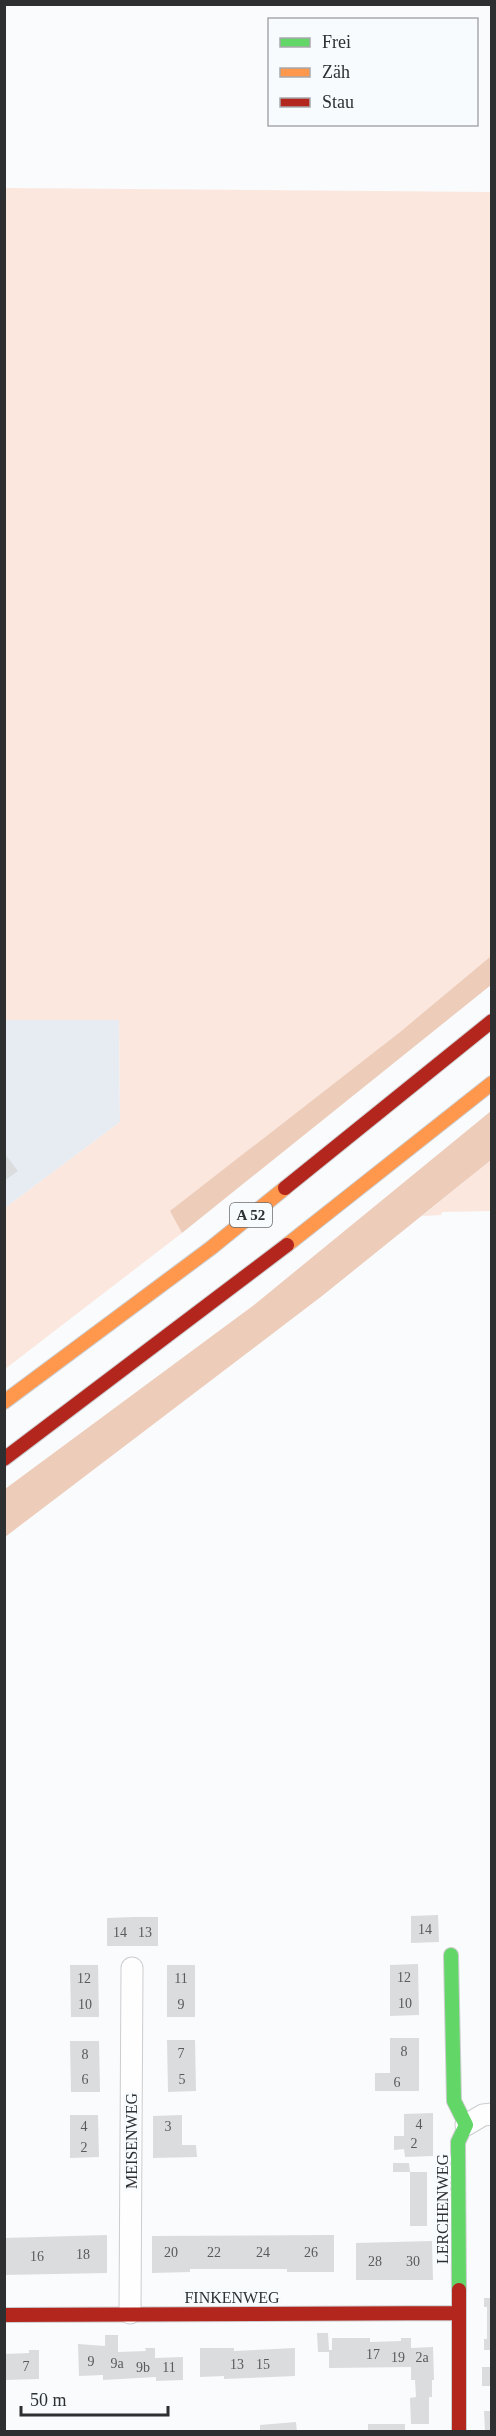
<svg xmlns="http://www.w3.org/2000/svg" width="496" height="2436" viewBox="0 0 496 2436" font-family="Georgia,serif">
<style>
.built{fill:#e7ecf3}
.green{fill:#fbe7dd}
.forest{fill:#edccba}
.building{fill:#dbdcde}
.lines{fill:none;stroke-linecap:round;stroke-linejoin:round}
.street-casing{stroke:#cccdcf;stroke-width:23}
.fast-casing{stroke:#cccdcf;stroke-width:16}
.slow-casing{stroke:#cccdcf;stroke-width:16}
.jam-casing{stroke:#cccdcf;stroke-width:16}
.street{stroke:#fefeff;stroke-width:21}
.fast{stroke:#63d668;stroke-width:14}
.slow{stroke:#ff974d;stroke-width:14}
.jam{stroke:#b3261e;stroke-width:14}
.labels{text-anchor:middle;dominant-baseline:central;stroke-width:6;stroke-linejoin:round;paint-order:stroke}
.number-label{font-size:14px;fill:#585a5c}
.shield{fill:#f8fbfe;stroke:#6a6c6e;stroke-width:1.5}
.shield-label{font-size:15px;font-weight:bold;fill:#2d2f30}
.street-label{font-size:16px;fill:#2d2f30;stroke:#f8fbfe}
</style>
<rect width="100%" height="100%" fill="#f9fbfd"/>
<path class="built" d="M5 1020H119L120 1122 5 1208Z"/>
<path class="green" d="M5 188 491 192V956L400 1032 171 1211 182 1233 5 1369V1208L120 1122 119 1020H5Z
M491 1160V1211L442 1212 441 1215 422 1216Z"/>
<path class="forest" d="M491 956V985L182 1233 170 1211 400 1032Z
M491 1111V1160L322 1296 5 1537V1489L254 1305Z"/>
<path class="building" d="M4 1153 18 1171 4 1181Z
M438 1915 439 1942 411 1943V1916Z
M133 1917H158V1946H107V1918Z
M418 1964 419 2015 390 2016V1965Z
M70 1965H98L99 2017H71Z
M167 1965H195V2017H167Z
M390 2038H419V2091H375V2073H390Z
M167 2040H195L196 2091 168 2092Z
M70 2041H99L100 2092H71Z
M433 2113V2156L405 2157 404 2149 394 2150V2136H404V2114Z
M70 2115H98L99 2157 70 2158Z
M182 2115V2145H196L197 2157 153 2158V2116Z
M393 2163H409L410 2172H393Z
M410 2172H427V2226H410Z
M107 2235V2273L4 2275V2238Z
M334 2235V2272H287V2269H190V2272L152 2273V2236Z
M432 2241 433 2280H356V2243Z
M484 2298H492V2350H484V2339H487V2307H484Z
M317 2333H328L329 2350H332V2338H370V2342L401 2341V2338H411V2348L433 2347 434 2380H432V2397H429V2424H411L410 2398 416 2397 415 2380H411V2367L329 2368V2352H318Z
M105 2335H118V2352L146 2351 145 2348H155V2358L183 2357V2380L156 2381V2377L103 2380V2375L79 2376 78 2344 105 2346Z
M200 2348H234V2351L295 2348V2376L224 2379V2376L200 2377Z
M29 2350H39V2379L4 2380V2354L29 2353Z
M482 2367H492V2386H482Z
M484 2411H492V2432H485Z
M296 2422 297 2432H260V2425Z
M368 2424H405V2432H368Z"/>
<g class="lines">
<defs>
<path id="street" d="M466 2125 483 2115 492 2114
M130 2313 132 1968"/>
<path id="fast" d="M451 1955 454 2101 466 2125 458 2142 459 2290"/>
<path id="slow" d="M287 1245 492 1083
M4 1402 211 1248 285 1188"/>
<path id="jam" d="M285 1188 492 1021
M4 1459 287 1245
M459 2290V2432
M4 2315 459 2313"/>
</defs>
<use href="#street" class="street-casing"/>
<use href="#fast" class="fast-casing"/>
<use href="#slow" class="slow-casing"/>
<use href="#jam" class="jam-casing"/>
<use href="#street" class="street"/>
<use href="#fast" class="fast"/>
<use href="#slow" class="slow"/>
<use href="#jam" class="jam"/>
</g>
<g class="labels">
<g class="number-label">
<text x="425" y="1929">14</text>
<text x="120" y="1932">14</text>
<text x="145" y="1932">13</text>
<text x="404" y="1977">12</text>
<text x="84" y="1978">12</text>
<text x="181" y="1978">11</text>
<text x="405" y="2003">10</text>
<text x="85" y="2004">10</text>
<text x="181" y="2004">9</text>
<text x="404" y="2051">8</text>
<text x="181" y="2053">7</text>
<text x="85" y="2054">8</text>
<text x="85" y="2079">6</text>
<text x="182" y="2079">5</text>
<text x="397" y="2082">6</text>
<text x="419" y="2124">4</text>
<text x="84" y="2126">4</text>
<text x="168" y="2126">3</text>
<text x="414" y="2143">2</text>
<text x="84" y="2147">2</text>
<text x="171" y="2252">20</text>
<text x="214" y="2252">22</text>
<text x="263" y="2252">24</text>
<text x="311" y="2252">26</text>
<text x="83" y="2254">18</text>
<text x="37" y="2256">16</text>
<text x="375" y="2261">28</text>
<text x="413" y="2261">30</text>
<text x="373" y="2354">17</text>
<text x="398" y="2357">19</text>
<text x="422" y="2357">2a</text>
<text x="91" y="2361">9</text>
<text x="117" y="2363">9a</text>
<text x="237" y="2364">13</text>
<text x="263" y="2364">15</text>
<text x="26" y="2366">7</text>
<text x="143" y="2367">9b</text>
<text x="169" y="2367">11</text>
</g>
<rect class="shield" x="230" y="1203" width="42" height="24" rx="4.5"/>
<g class="shield-label">
<text x="251" y="1215">A 52</text>
</g>
<g class="street-label">
<text transform="translate(131 2141) rotate(-90)">MEISENWEG</text>
<text transform="translate(442 2209) rotate(-90)">LERCHENWEG</text>
<text x="232" y="2297">FINKENWEG</text>
</g>
</g>
<rect width="496" height="2436" fill="none" stroke="#2d2f30" stroke-width="12"/>
<rect x="268" y="18" width="210" height="108" fill="#f8fbfe" stroke="#a7a9ac" stroke-width="1.5"/>
<rect x="280" y="38" width="30" height="9" fill="#63d668" stroke="#a7a9ac" stroke-width="1.5"/>
<text x="322" y="48" font-size="18" fill="#2d2f30">Frei</text>
<rect x="280" y="68" width="30" height="9" fill="#ff974d" stroke="#a7a9ac" stroke-width="1.5"/>
<text x="322" y="78" font-size="18" fill="#2d2f30">Zäh</text>
<rect x="280" y="98" width="30" height="9" fill="#b3261e" stroke="#a7a9ac" stroke-width="1.5"/>
<text x="322" y="108" font-size="18" fill="#2d2f30">Stau</text>
<path d="M21 2406v9h147v-9" fill="none" stroke="#2d2f30" stroke-width="3"/>
<text x="30" y="2406" font-size="18" fill="#2d2f30" stroke="#f8fbfe" stroke-width="4.5" paint-order="stroke">50 m</text>
</svg>
